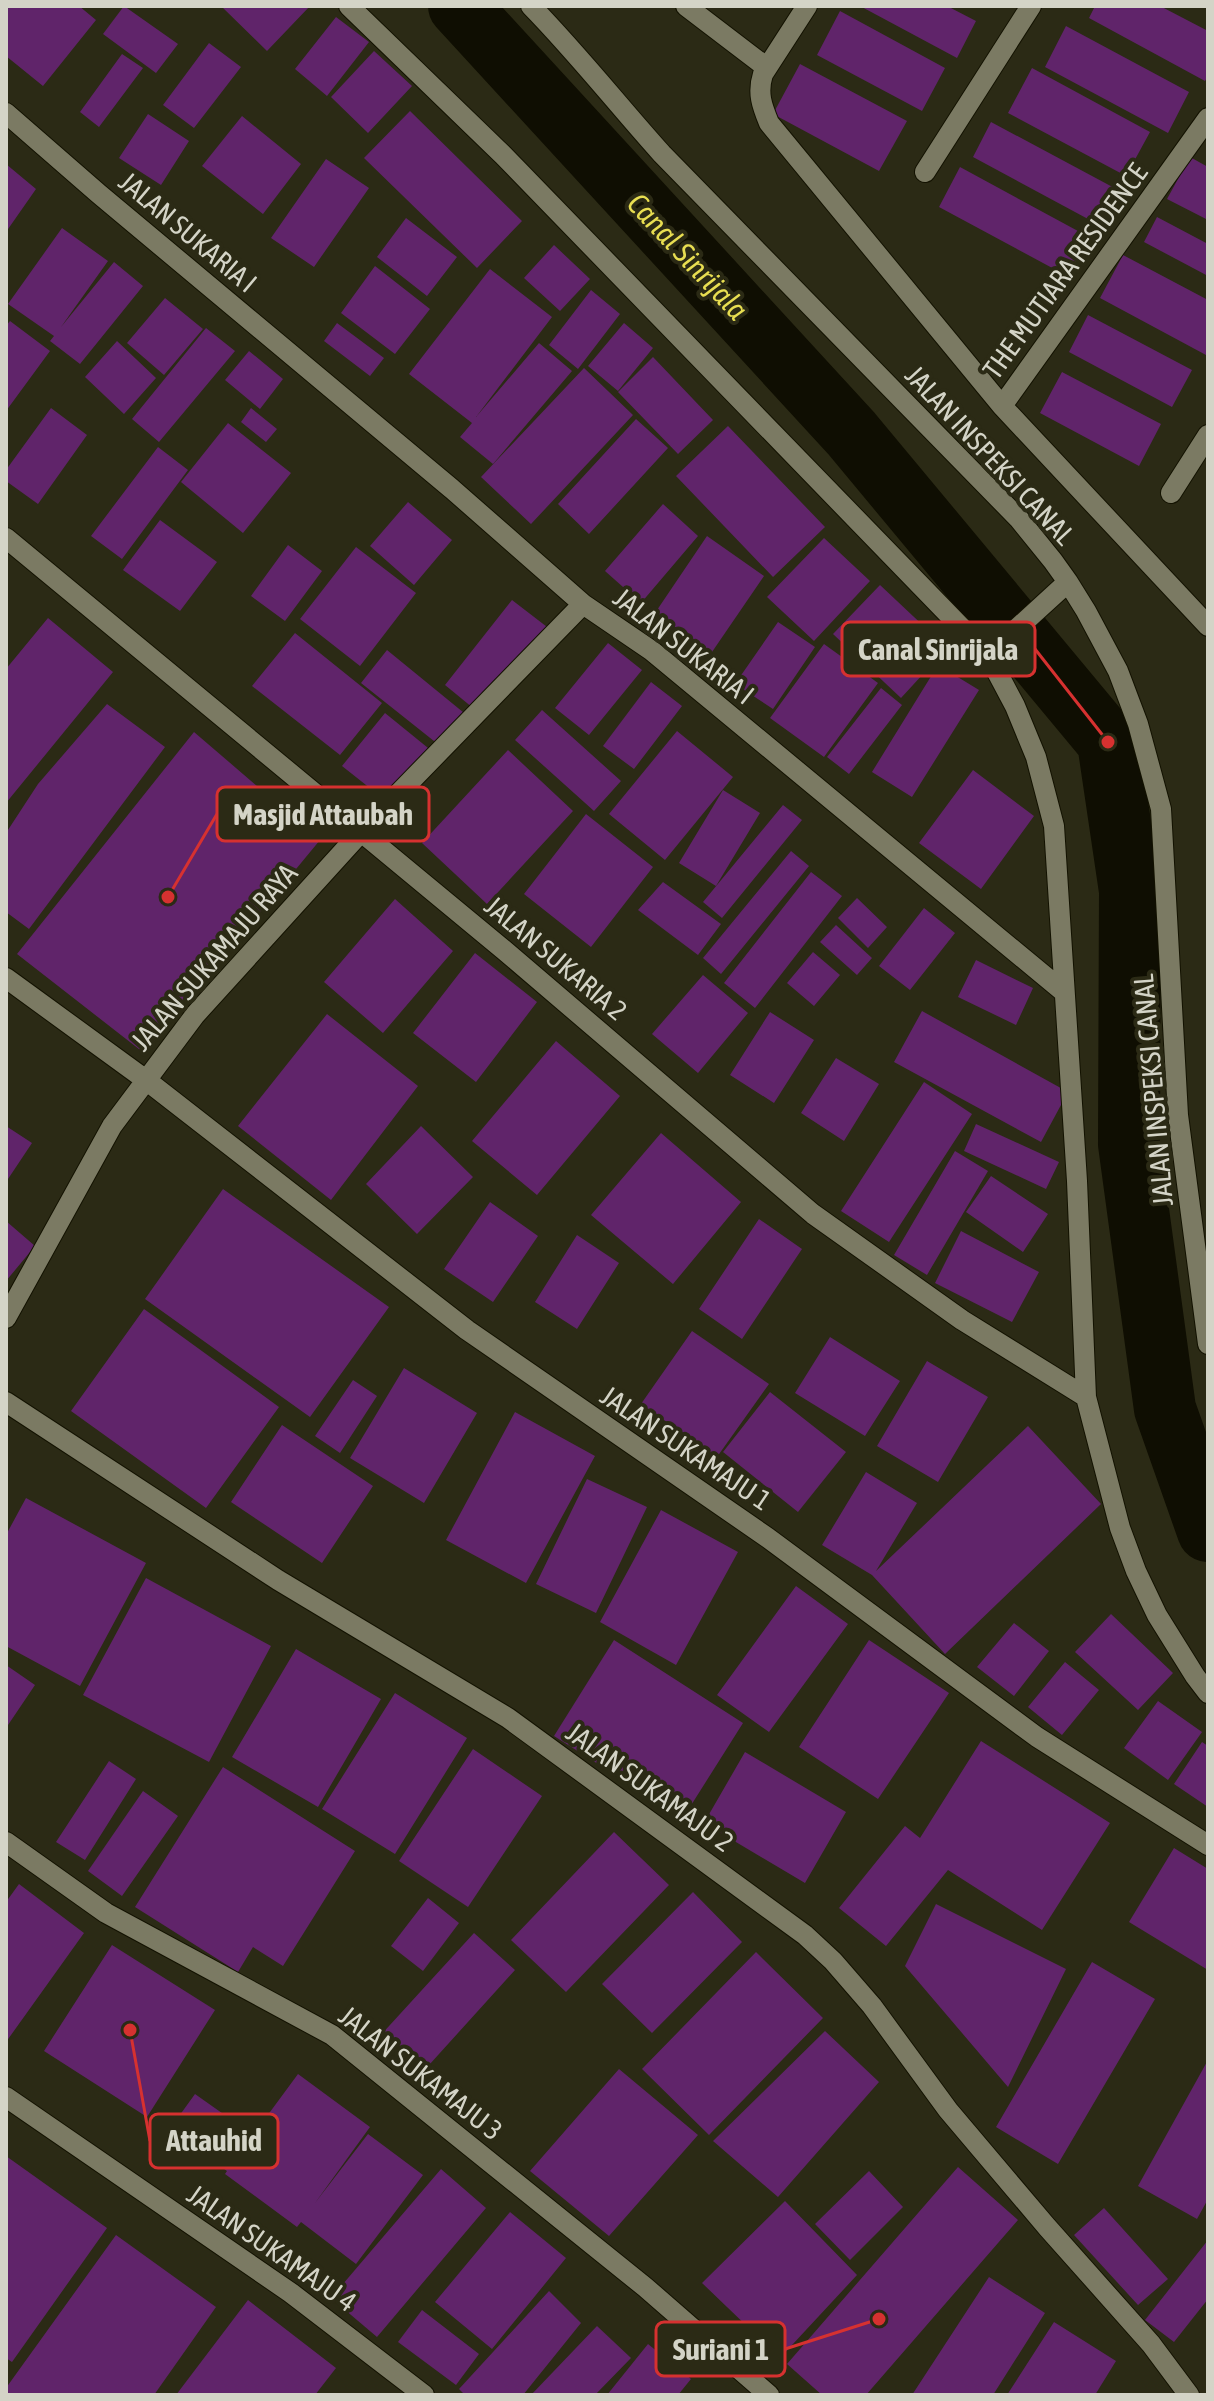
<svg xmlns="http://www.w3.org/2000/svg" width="1214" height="2401" viewBox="0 0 1214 2401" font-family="'Asap Condensed',sans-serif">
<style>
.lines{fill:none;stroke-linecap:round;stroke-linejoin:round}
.canal{stroke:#0f0e02;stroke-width:62}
.building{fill:#60246a}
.minor-casing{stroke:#131201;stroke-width:22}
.minor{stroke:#7b7a63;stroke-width:20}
.labels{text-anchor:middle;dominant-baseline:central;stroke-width:8;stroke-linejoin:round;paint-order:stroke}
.street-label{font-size:28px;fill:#d4d4c7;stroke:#2b2a15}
.water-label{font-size:30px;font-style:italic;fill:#e8de51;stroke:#2b2a15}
.leader{fill:none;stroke:#d63130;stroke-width:3}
.callout-dot{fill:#d63130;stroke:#2b2a15;stroke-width:3}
.callout{fill:#2b2a15;stroke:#d63130;stroke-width:3}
.callout-label{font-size:30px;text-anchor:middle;font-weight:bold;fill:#d4d4c7}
</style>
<rect width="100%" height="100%" fill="#2b2a15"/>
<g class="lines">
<path class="canal" d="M459 6 851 433 1108 742 1130 891 1129 1144 1165 1409 1208 1531"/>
</g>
<path class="building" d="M6 6H79L96 20 43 86 6 56Z
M124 6 178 44 156 73 103 34Z
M221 6H310L267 51Z
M860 6H947L976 21 957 58Z
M1095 6H1160L1208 31V76L1205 81 1089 18Z
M840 11 945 68 922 111 817 55Z
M336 17 369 42 327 96 295 69Z
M1066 26 1189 92 1168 133 1045 67Z
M209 43 241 67 194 128 163 105Z
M374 51 412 86 368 133 331 97Z
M122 54 143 68 99 127 80 112Z
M800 64 907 121 879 171 773 114Z
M1032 68 1150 132 1126 176 1008 113Z
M410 111 522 221 477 268 364 158Z
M148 114 189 141 161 185 119 158Z
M242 116 301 164 263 214 202 166Z
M991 122 1120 191 1101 226 973 157Z
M1190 157 1208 167V220L1167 199Z
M326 159 369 188 314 267 271 238Z
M6 164 36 189 6 232Z
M960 167 1089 237 1069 277 939 207Z
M1157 217 1208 244V276L1144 242Z
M406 218 457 257 427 296 377 257Z
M62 228 108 261 61 327 114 262 143 286 80 364 50 341 54 336 8 304Z
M554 245 590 279 560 311 524 278Z
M1123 255 1208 300V351L1206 355 1100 298Z
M375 266 430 309 395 354 341 313Z
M490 269 552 317 476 417 539 343 572 371 493 464 460 437 472 423 409 374Z
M591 290 620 314 578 369 549 345Z
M165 298 203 329 164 375 127 343Z
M1088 315 1192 370 1172 407 1069 352Z
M10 321 50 351 6 411V326Z
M337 323 384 358 370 376 324 341Z
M624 323 653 348 618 391 588 366Z
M206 328 235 351 159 442 132 419Z
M117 341 156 378 124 414 85 377Z
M249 351 283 379 260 409 225 380Z
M653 357 713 420 678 454 618 392Z
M584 368 633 415 531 524 481 477Z
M1062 372 1161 424 1139 466 1040 413Z
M51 408 87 435 38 504 6 481V470Z
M251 408 277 429 266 442 241 422Z
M636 419 668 448 589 534 558 504Z
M228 423 291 473 243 533 181 482Z
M728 426 825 527 773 577 676 476Z
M158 447 188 470 122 559 91 536Z
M408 502 452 540 414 585 370 546Z
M663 504 698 536 641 603 605 571Z
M160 520 217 562 180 611 123 570Z
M707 536 764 576 712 652 655 613Z
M824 538 870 581 814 641 767 597Z
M288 545 322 571 285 621 251 596Z
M356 547 416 593 360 666 300 619Z
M880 585 947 648 901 698 833 634Z
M512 600 551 630 484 717 445 685Z
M48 618 113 672 6 803V669Z
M778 622 815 647 773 709 735 684Z
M295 633 382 703 340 755 252 686Z
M608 643 642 670 589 735 555 708Z
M824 644 878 683 824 757 770 718Z
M387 650 469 717 444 749 361 683Z
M938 665 979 690 912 797 872 772Z
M651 682 682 706 634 769 603 746Z
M881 688 902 705 849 774 827 757Z
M107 704 165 747 29 929 6 912V833L38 784Z
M542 710 621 781 594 811 515 740Z
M385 713 433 752 390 804 342 766Z
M677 731 733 777 665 860 609 814Z
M194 732 320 840 144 1053 17 954Z
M508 750 573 811 487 904 422 843Z
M973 770 1034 816 981 889 919 843Z
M723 790 760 813 716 886 679 863Z
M783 805 802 820 722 918 703 902Z
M586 814 653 867 591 947 524 894Z
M791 851 809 866 721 974 703 958Z
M811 872 842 896 755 1008 724 983Z
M663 882 721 924 698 955 638 910Z
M857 898 887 927 868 948 838 918Z
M395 899 453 951 383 1033 324 982Z
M924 908 955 933 910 990 879 966Z
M836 925 872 958 857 975 820 942Z
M813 952 840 975 814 1006 787 983Z
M475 953 537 1002 476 1082 413 1033Z
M976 960 1033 988 1016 1025 958 997Z
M703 975 748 1013 698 1073 652 1034Z
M922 1011 1068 1092 1041 1142 894 1062Z
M770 1012 814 1040 774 1103 730 1075Z
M327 1014 418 1086 331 1200 238 1126Z
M556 1041 620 1096 537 1195 472 1141Z
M836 1058 879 1084 844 1141 801 1113Z
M924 1082 972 1114 889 1242 841 1211Z
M976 1124 1059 1162 1046 1189 964 1151Z
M6 1126 32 1143 6 1182Z
M421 1126 473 1177 417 1234 366 1184Z
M661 1133 741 1202 673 1284 591 1215Z
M955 1151 988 1171 927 1275 894 1255Z
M991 1176 1048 1214 1023 1252 966 1212Z
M223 1189 389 1307 310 1417 145 1299Z
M490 1202 538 1236 493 1302 444 1269Z
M759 1219 802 1249 742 1339 699 1309Z
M6 1221 35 1246 6 1281Z
M961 1231 1039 1272 1012 1322 935 1283Z
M577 1235 619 1263 577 1329 535 1302Z
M144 1309 279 1407 206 1508 71 1411Z
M692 1331 769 1384 717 1457 641 1404Z
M830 1337 900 1381 865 1436 795 1393Z
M927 1361 988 1397 938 1482 877 1446Z
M404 1368 477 1413 424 1503 350 1458Z
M353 1380 377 1396 340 1453 315 1436Z
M770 1392 846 1452 798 1512 723 1452Z
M515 1412 595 1456 526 1583 446 1540Z
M282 1425 373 1486 322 1563 231 1502Z
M1028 1426 1101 1504 945 1654 872 1575 822 1545 866 1472 917 1503 876 1571Z
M587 1479 647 1507 596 1613 536 1584Z
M26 1498 146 1563 80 1686 6 1646V1535Z
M661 1510 738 1552 676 1665 600 1622Z
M146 1578 271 1646 209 1762 83 1695Z
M796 1586 848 1624 769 1732 717 1695Z
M1111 1614 1173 1673 1138 1710 1075 1652Z
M1014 1623 1049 1651 1014 1696 977 1667Z
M614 1640 743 1723 683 1818 554 1736Z
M869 1640 949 1693 878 1799 799 1747Z
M296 1649 381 1699 318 1807 232 1757Z
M1065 1662 1099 1690 1062 1735 1028 1707Z
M6 1665 35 1685 6 1728Z
M395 1693 467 1738 395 1854 322 1809Z
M1158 1701 1202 1732 1168 1780 1124 1748Z
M981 1741 1110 1823 1042 1930 948 1870 886 1946 839 1908 905 1826 920 1838Z
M1202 1742 1208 1746V1807L1174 1784Z
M473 1749 542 1796 468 1907 399 1861Z
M745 1752 846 1812 805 1883 704 1823Z
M109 1761 136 1779 85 1860 56 1842Z
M223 1767 355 1851 283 1966 253 1947 238 1972 135 1907Z
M143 1791 178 1816 122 1896 88 1871Z
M614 1832 669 1885 566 1992 511 1940Z
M1174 1848 1208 1869V1970L1129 1922Z
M19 1884 84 1933 6 2042V1902Z
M693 1892 742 1942 652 2033 602 1984Z
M428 1898 459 1923 423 1971 391 1946Z
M936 1904 1066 1969 1008 2087 905 1966Z
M474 1933 515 1970 420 2075 379 2037Z
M112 1945 215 2010 147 2117 44 2051Z
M756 1952 823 2018 709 2135 642 2069Z
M1092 1962 1155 1999 1058 2164 996 2127Z
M825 2031 879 2082 778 2197 713 2141Z
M1208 2060V2199L1197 2219 1138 2186Z
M619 2069 698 2135 609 2236 530 2171Z
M298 2074 370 2127 315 2203 368 2134 423 2175 356 2264 301 2222 297 2227 225 2174 227 2171 169 2130 195 2094 253 2135Z
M6 2156 107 2228 12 2362 6 2358Z
M958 2167 1018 2220 866 2395H822L787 2364Z
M441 2169 486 2208 377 2337 331 2298Z
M869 2171 903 2207 850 2260 815 2224Z
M785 2201 857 2275 780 2358 702 2283Z
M1104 2208 1168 2279 1138 2305 1074 2235Z
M510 2212 566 2258 492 2349 435 2302Z
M116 2235 216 2307 154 2395H6V2388Z
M1208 2240V2299L1174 2342 1145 2320Z
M989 2277 1045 2313 993 2395H912Z
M549 2291 581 2323 523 2395H465L459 2389Z
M248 2300 336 2368 315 2395H176Z
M422 2310 479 2354 456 2385 398 2342Z
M1054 2322 1116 2361 1095 2395H1007Z
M597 2326 631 2358 595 2395H531Z
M648 2344 691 2379 678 2395H607Z"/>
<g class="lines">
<defs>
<path id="minor" d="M349 6 503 155 988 655 1015 706 1036 757 1054 826 1077 1181 1086 1397 1120 1528 1136 1571 1157 1615 1195 1676 1208 1693
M531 6C577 53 618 105 662 154L1019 519 1053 561 1068 582 1086 611 1118 671 1138 724 1161 809 1178 1115 1208 1344
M686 6 766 67
M807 6 763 74C757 93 762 106 769 123L1002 406 1208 626
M6 113 99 194 452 489 583 604 652 651 1064 992
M925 172 1031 6
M1002 406 1208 118
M1171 493 1208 435
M6 538 504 950 813 1214 962 1320 1086 1397
M988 655 1068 582
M6 978 146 1080 467 1330 768 1538 1037 1737 1208 1845
M6 1318 112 1126 195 1015 361 832 583 604
M6 1402 278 1580 508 1718 805 1935 833 1961 872 2006 948 2110 1047 2227 1151 2344 1189 2395
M6 1842 106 1913 332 2035 645 2287 769 2395
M6 2097 291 2293 424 2395"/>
</defs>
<use href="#minor" class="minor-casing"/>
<use href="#minor" class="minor"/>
</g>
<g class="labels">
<g class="street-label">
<text transform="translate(188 232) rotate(40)">JALAN SUKARIA I</text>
<text transform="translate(1065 271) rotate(-54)">THE MUTIARA RESIDENCE</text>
<text transform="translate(990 455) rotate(47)">JALAN INSPEKSI CANAL</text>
<text transform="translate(684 646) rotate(38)">JALAN SUKARIA I</text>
<text transform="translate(214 957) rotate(-49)">JALAN SUKAMAJU RAYA</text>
<text transform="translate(556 958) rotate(40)">JALAN SUKARIA 2</text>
<text transform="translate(1153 1090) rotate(-95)">JALAN INSPEKSI CANAL</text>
<text transform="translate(686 1448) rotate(34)">JALAN SUKAMAJU 1</text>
<text transform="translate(650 1787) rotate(36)">JALAN SUKAMAJU 2</text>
<text transform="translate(421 2073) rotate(38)">JALAN SUKAMAJU 3</text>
<text transform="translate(272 2248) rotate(35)">JALAN SUKAMAJU 4</text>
</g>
<g class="water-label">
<text transform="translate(688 256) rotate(47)">Canal Sinrijala</text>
</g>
</g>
<path class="leader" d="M1108 742L1035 649M168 897L217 814M130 2030L150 2141M879 2319L785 2349"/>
<g class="callout-dot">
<circle cx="1108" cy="742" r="8"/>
<circle cx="168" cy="897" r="8"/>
<circle cx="130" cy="2030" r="8"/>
<circle cx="879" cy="2319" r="8"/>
</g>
<g class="callout">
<rect x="842" y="622" width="193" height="54" rx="8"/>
<rect x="217" y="787" width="212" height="54" rx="8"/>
<rect x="150" y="2114" width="128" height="54" rx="8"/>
<rect x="656" y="2322" width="129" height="54" rx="8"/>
</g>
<g class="callout-label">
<text x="938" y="660">Canal Sinrijala</text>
<text x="323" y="825">Masjid Attaubah</text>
<text x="214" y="2151">Attauhid</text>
<text x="721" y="2360">Suriani 1</text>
</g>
<rect width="1214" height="2401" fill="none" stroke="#d4d4c7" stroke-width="16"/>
</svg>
